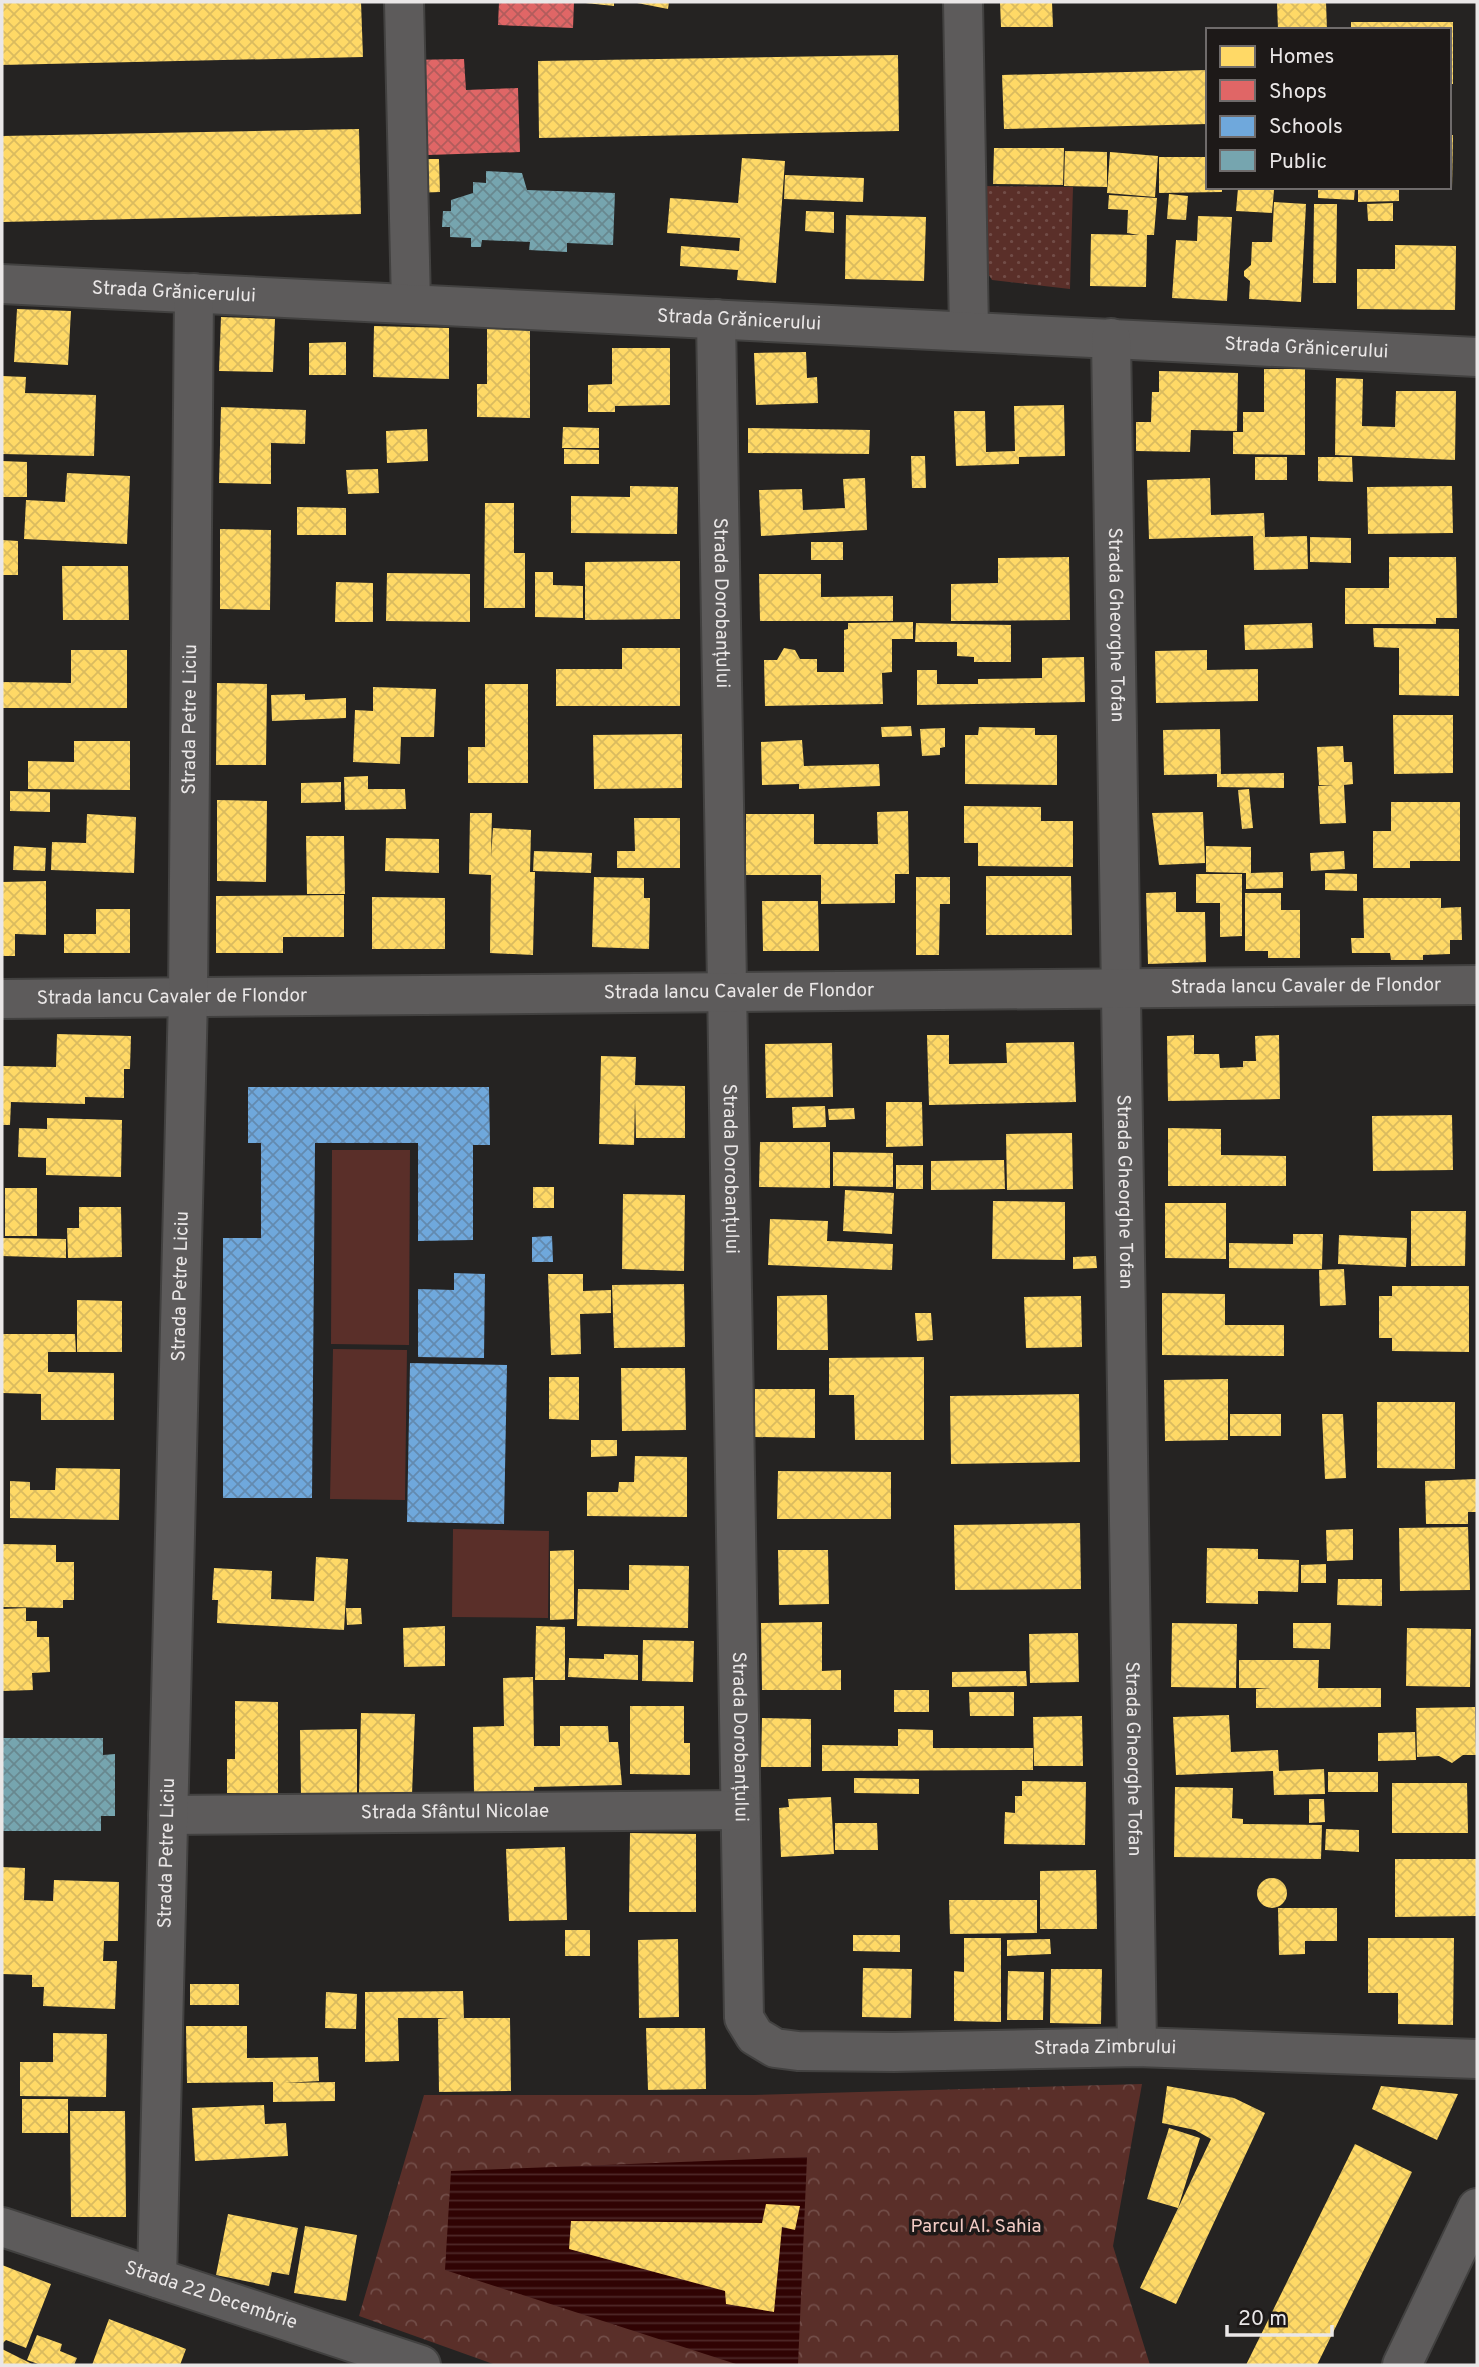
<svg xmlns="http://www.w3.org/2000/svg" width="1479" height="2367" viewBox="0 0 1479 2367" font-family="Overpass,sans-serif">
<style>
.grass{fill:url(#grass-dots)}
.park{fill:url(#park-crowns)}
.pitch{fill:#5a2f29}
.water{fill:url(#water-rules)}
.homes{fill:url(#homes-cross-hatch)}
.shops{fill:url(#shops-cross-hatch)}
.schools{fill:url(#schools-cross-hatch)}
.public{fill:url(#public-cross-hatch)}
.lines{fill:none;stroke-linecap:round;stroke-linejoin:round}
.minor-casing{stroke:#424140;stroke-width:42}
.minor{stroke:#5d5b5b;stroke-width:38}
.labels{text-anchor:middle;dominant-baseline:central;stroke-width:7;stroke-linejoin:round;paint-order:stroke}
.street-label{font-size:19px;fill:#eae7e7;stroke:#1d1918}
.park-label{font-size:19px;fill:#f2cbc4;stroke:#1d1918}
</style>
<defs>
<pattern id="grass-dots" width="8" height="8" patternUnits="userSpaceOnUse" patternTransform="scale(1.75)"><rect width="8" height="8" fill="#5a2f29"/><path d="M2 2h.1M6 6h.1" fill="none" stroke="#724d48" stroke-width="1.8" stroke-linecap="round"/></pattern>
<pattern id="park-crowns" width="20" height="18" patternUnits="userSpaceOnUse" patternTransform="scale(1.75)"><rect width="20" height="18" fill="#5a2f29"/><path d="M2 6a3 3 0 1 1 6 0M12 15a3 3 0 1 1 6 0" fill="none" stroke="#724d48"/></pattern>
<pattern id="water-rules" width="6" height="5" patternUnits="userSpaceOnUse" patternTransform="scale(1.75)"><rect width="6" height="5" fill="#300303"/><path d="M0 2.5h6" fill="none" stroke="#4e2828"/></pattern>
<pattern id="homes-cross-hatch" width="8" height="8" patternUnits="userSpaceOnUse" patternTransform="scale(1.75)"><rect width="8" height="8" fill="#ffd966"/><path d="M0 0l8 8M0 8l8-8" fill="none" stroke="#dabb5f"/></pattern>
<pattern id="shops-cross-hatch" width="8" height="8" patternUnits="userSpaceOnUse" patternTransform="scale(1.75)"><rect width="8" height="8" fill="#e06666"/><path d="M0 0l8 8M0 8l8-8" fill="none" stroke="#b25c5c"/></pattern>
<pattern id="schools-cross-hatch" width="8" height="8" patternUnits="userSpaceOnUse" patternTransform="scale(1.75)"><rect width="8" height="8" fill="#6fa8dc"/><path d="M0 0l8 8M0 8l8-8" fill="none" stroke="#638aaf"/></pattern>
<pattern id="public-cross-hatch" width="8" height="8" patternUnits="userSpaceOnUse" patternTransform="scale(1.75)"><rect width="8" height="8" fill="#76a5af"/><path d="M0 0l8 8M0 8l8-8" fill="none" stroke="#68888f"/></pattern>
</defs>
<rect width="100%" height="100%" fill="#252322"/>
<path class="grass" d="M982 186 1073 187 1070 289 992 280 980 261Z"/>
<path class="park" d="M1142 2084 1113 2246 1150 2365H496L359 2316 424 2095H754Z"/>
<path class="pitch" d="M332 1150H410L409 1345 331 1344Z
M333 1349 407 1350 405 1500 330 1499Z
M453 1529 549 1531 548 1618 452 1617Z"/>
<path class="water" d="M807 2157 798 2365H739L445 2270 451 2171Z"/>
<path class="homes" d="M2 2H361L363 57 2 65Z
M576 2H614V6Z
M632 2H669L668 9Z
M1000 2H1052L1053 27H1001Z
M1277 2H1326L1327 30H1278Z
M1351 22H1453V84H1449V30H1351Z
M898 55 899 131 539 138 538 61Z
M1208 70V124L1004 129 1002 75Z
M359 129 361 214 2 222V136Z
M1449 135H1453L1452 188H1449Z
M994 148H1064L1063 185 993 184Z
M1065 151 1107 152V187L1064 186Z
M1110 152 1158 156 1155 197 1107 193Z
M1159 157H1208V187H1222V192L1159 193Z
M742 158 785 161 776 283 737 280 738 270 680 266 681 246 739 251 740 238 667 233 670 198 738 203Z
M413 159H439L440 192 414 193Z
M785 175 864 178 863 202 784 199Z
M1318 187H1355L1354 200 1318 198Z
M1238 188 1274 190 1272 213 1236 211Z
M1358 189H1399V201L1358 202Z
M1169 194 1188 196 1186 220 1167 219Z
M1109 195 1157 198 1154 235H1147L1146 287 1090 286 1091 234 1139 235 1127 233 1128 210 1108 209Z
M1274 202 1306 204 1301 302 1249 299 1250 281 1244 276V271L1251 265 1252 242H1272Z
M1393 203V221H1368L1367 204Z
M1314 204H1337L1336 283H1313Z
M806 211 834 212V233L805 231Z
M846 215 926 217 924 281 845 279Z
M1198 216 1232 217 1227 301 1172 298 1176 240 1197 241Z
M1395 245 1456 246 1455 310 1357 309V269H1395Z
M17 309 71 311 68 365 14 362Z
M221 317 275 319 273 372 219 371Z
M374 326 449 328V379L373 377Z
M487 327 530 328V418L477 417V384H487Z
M346 342V375H309V343Z
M612 348H670V405L615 406V412H588V385L612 384Z
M806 352 807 378 817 377 818 403 756 405 754 353Z
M1264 369H1305V455L1233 454V432H1243V412H1264Z
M1159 371 1238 373 1237 431 1191 430 1190 452 1136 451V422H1151L1152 392H1159Z
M2 376 26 377 25 393 96 395 94 456 2 454Z
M1336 378 1363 379 1362 426 1395 427 1396 391H1456L1455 460 1335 455Z
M1064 405 1065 456 1019 457V464L956 466 954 411H985L986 452 1015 451 1014 406Z
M221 407 306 410 305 444 271 443V484L219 483Z
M563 427 599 428V448H562Z
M748 428 870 430 869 454 748 453Z
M427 429 428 461 387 463 386 431Z
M564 449 599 450V464H564Z
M911 456H925L926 488H912Z
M1255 457H1287V480H1255Z
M1318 457H1352L1353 482 1318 481Z
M2 461 27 462V497H2Z
M378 469 379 493 348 494 346 470Z
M67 473 130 476 127 544 24 539 26 500 65 502Z
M865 478 867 530 761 536 759 490 802 489 803 510 845 508 843 479Z
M1210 478 1211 515 1264 513 1265 537 1307 536 1308 569 1254 570 1253 536 1149 539 1147 480Z
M630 486 678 487 677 534 571 533V496L630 497Z
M1452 486 1453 533 1368 534 1367 487Z
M485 503H514V553H525V608H484Z
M297 507 346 508V535H297Z
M220 529 271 530 270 610 220 609Z
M1310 537 1351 538V563L1310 562Z
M2 540 18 541V575H2Z
M811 542H843V560H811Z
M1069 557 1070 620 951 621V584L998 583V558Z
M1389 557H1456L1457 618H1436V624H1345V588H1389Z
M680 561V619L585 620V562Z
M62 566H128L129 620H63Z
M535 572H553V585L583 586V618L535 617Z
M387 573 470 574V622L386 621Z
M759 574H821V597L893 596V621H760Z
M336 582 373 583V622H335Z
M913 622V639H892V672L882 673 883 704 765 706 764 660H777L784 648 795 650 800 659H817V672H844V630L848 629V623Z
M916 623 1011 625V662H974V657L957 656V642H915Z
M1312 623 1313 648 1245 650 1244 625Z
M1373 628 1459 629V696L1399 695V648L1374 647Z
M622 648H680V706H556V669H622Z
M71 650H127V708H2V682L71 683Z
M1207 650V670L1258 669V701L1156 703 1155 651Z
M1084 657 1085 702 917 705V670H937V684H978V679L1042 678V658Z
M217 683 267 684 266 765H216Z
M485 684H528V783H468V747H485Z
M373 687 436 689 434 737H401L400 764 353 762 355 710 373 711Z
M305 694V700L346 698V718L272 721 271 695Z
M1393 715H1453V773L1394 774Z
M911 726 912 736 882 737 881 727Z
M979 727 1035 728V735H1057V785L965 784V735H978Z
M945 728V747L940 748V755L922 756 920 729Z
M1220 729 1221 774 1284 773V788L1217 787V774L1164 775 1163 730Z
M682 734V788L594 789 593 735Z
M802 740 804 766 879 764 880 786 799 789V784L762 785 761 742Z
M74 741H130V790L28 789V761L74 762Z
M1343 746 1344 762H1352L1353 784 1344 785 1346 823 1320 824 1318 786 1333 785H1319L1317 747Z
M368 776V789H405L406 809 345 810 344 777Z
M341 782V802L301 803V783Z
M1249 789 1253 828 1242 829 1238 790Z
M10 791 50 792V812L10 811Z
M217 800 267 801 266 882 217 881Z
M1391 802H1460V861H1410V868H1373V831H1391Z
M964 806 1041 807V821H1073V867L978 866V843H964Z
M908 811 909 874H895V903L821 904V875H746V814H814V844H878L877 812Z
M1203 812 1205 863 1159 865 1152 813Z
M470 813H492L491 857 493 828 531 830 530 872H535L533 955 490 953 491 875 469 874Z
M87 814 136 817 134 873 51 870 52 842 86 843Z
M634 818H680V868H617V851H635Z
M306 836H344L345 894H307Z
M386 838 439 839V873L385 871Z
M14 846 46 848 45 871 13 870Z
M1206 846 1251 847V873L1283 872V888L1246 889V873L1206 872Z
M534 851 592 853 591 873 533 871Z
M1344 851 1345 869 1311 871 1310 853Z
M1325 873 1357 874V891L1325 890Z
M1196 874H1242V936L1220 937V903H1196Z
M986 876H1071L1072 935H986Z
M594 877 644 878V898H650L649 949 592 947Z
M916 877H950V904H940L939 955H916Z
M46 881V935L15 934V956H2V882Z
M1176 892V912H1205L1206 962 1148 964 1146 893Z
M1245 893H1281V910H1300V958H1268V951H1245Z
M344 895V937H283V953H216V896Z
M372 897 445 898V949H372Z
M1363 898H1441V908L1461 907 1462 940H1450V954L1423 955V960H1391L1390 953H1352L1351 938H1364Z
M762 901H818L819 951H763Z
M96 909H130V953H64V934H96Z
M57 1034 131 1036 130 1069H124V1098L85 1097V1104L11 1102 10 1125H2V1066L56 1067Z
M927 1035H949V1064L1007 1063 1006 1043 1074 1042 1076 1102 929 1105Z
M1194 1035V1054H1219L1220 1068 1243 1067V1061H1256L1255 1036 1279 1035 1280 1099 1168 1101 1167 1036Z
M832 1043 833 1097 766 1098 765 1044Z
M601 1056 636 1057 635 1085 685 1086V1138H636L635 1099 634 1145 599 1144Z
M886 1102H922L923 1146 886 1147Z
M825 1106 826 1127 793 1128 792 1107Z
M854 1108 855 1119 829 1120 828 1109Z
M1452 1115 1453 1170 1373 1171 1372 1116Z
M47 1118 122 1120 121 1177 46 1175V1158L18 1157 19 1128 47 1129Z
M1168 1128 1221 1129V1155L1286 1156V1186H1168Z
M1072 1133 1073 1189 1007 1190 1006 1134Z
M760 1142H830V1188L759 1187Z
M833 1152 893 1153V1187L833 1186Z
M1004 1160 1005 1189 931 1190V1161Z
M896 1165H923V1189H896Z
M533 1187H554V1208H533Z
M5 1188H37V1236H5Z
M845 1190 894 1193 892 1234 843 1231Z
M623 1194 685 1195 684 1271 622 1269Z
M993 1201 1065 1202V1260L992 1259Z
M1165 1203H1226V1259L1165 1258Z
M79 1207H121L122 1257 68 1258 67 1228H79Z
M1411 1211H1466L1465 1266H1411Z
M770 1219 828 1221 827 1241 893 1244 892 1270 768 1265Z
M1293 1234H1323L1322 1269 1229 1268V1243L1293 1244Z
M1339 1235 1407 1238 1406 1267 1338 1264Z
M2 1238 66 1239V1258L2 1256Z
M1096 1256 1097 1268 1073 1269V1257Z
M1344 1269 1346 1305 1320 1306 1319 1270Z
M548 1274H583V1291L611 1290V1313L580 1314 581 1354 551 1355Z
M684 1284 685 1347 614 1348 612 1285Z
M1392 1286H1469V1352L1392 1351V1338H1379V1296H1392Z
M1162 1293 1225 1294V1325H1284V1356L1162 1355Z
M827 1295 828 1350H777V1296Z
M1081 1296 1082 1347 1026 1348 1024 1297Z
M77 1300 122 1301V1352H77Z
M915 1313H931L933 1340 917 1341Z
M2 1334H75L76 1352H48V1372L114 1373V1420H41V1394L2 1393Z
M924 1357V1440H855L854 1395H829V1358Z
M621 1368H685L686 1430 622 1431Z
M549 1377H579V1420L549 1419Z
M1228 1379V1440L1165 1441 1164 1380Z
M755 1389H815V1438L755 1437Z
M1079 1394 1080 1462 951 1464 950 1396Z
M1377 1402H1455V1469L1377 1468Z
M1230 1414H1281V1436H1230Z
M1322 1414H1343L1346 1478 1325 1479Z
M591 1440H617V1456L591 1457Z
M635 1456 687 1457V1517L587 1516V1492H618L619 1482H634Z
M56 1468 120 1469 119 1520 10 1518V1481L30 1482V1490H55Z
M778 1471 891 1472V1519H777Z
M1477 1479V1512H1468V1524H1426L1425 1481Z
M1080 1523 1081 1589 955 1590 954 1525Z
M1468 1527 1470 1590 1400 1591 1399 1528Z
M1353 1529V1560L1327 1561 1326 1530Z
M2 1544 56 1545V1562H74V1600H63V1608L2 1607Z
M1207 1548 1258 1549V1559L1299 1560 1298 1592 1258 1591V1604L1206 1603Z
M574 1550V1619L550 1620V1551Z
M778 1550H828L829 1604 779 1605Z
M316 1557 348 1559 344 1630 217 1623 218 1600H212L214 1568 272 1571 271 1599 314 1601Z
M1326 1564V1583H1301V1565Z
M629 1565 689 1566 688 1628 577 1626 578 1589 629 1590Z
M1338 1579H1382V1606L1337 1605Z
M26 1608V1621H37V1637H49L50 1672 32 1673 33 1690 2 1691V1609Z
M346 1608H361L362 1624 347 1625Z
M822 1622V1671L841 1670V1690H762L761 1623Z
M1172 1623 1237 1624 1236 1688 1171 1687Z
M1293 1623H1331L1330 1649 1293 1648Z
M445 1626V1666L404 1667 403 1628Z
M536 1626 565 1627V1680H535Z
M1407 1628 1471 1629 1470 1687 1406 1686Z
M1078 1633 1079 1682 1030 1683 1029 1634Z
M643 1640 694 1641 693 1682 642 1681Z
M604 1654 638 1655V1680L568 1677 569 1658 604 1659Z
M1239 1660H1319L1318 1688H1381V1707L1256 1708V1689L1271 1688H1239Z
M1026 1671 1027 1686 952 1687V1672Z
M533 1677 534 1746H560V1726H608L609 1742H618L622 1785 534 1787V1798L474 1793 473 1727 504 1726 503 1678Z
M894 1690H929V1712H894Z
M969 1692H1014V1716H970Z
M235 1701 278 1702V1794L227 1793V1759H235Z
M630 1706H684V1743H690V1775L630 1774Z
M1475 1707 1476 1755H1463L1452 1763 1439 1756 1417 1757 1416 1708Z
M361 1713 415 1714 412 1795 359 1793Z
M1229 1715 1231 1752 1278 1750 1279 1771 1324 1769 1325 1794 1274 1795 1273 1771 1176 1775 1173 1717Z
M1082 1716 1083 1766H1034L1033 1717Z
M762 1718 811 1719V1767H761Z
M357 1729V1797H301L300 1730Z
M898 1729 933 1730V1748H1033V1770L822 1771V1745L898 1746Z
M1415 1732 1416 1760 1378 1761V1733Z
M1328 1772H1378V1792H1328Z
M854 1778 919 1779V1794L854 1793Z
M1022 1781 1086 1782 1085 1845 1004 1844 1005 1812 1015 1813V1796H1022Z
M1392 1783H1467L1468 1833H1392Z
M1175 1787 1233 1788 1232 1818 1243 1819V1824L1322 1825 1321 1859 1174 1857Z
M831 1797 834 1854 781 1857 779 1808 789 1807 788 1799Z
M1309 1799H1324L1325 1822 1309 1823Z
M835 1823H877L878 1850H835Z
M1326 1829 1359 1830V1852L1325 1850Z
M630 1833 696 1834V1912H629Z
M565 1847 567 1920 509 1921 506 1849Z
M1395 1859H1477V1916L1395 1917Z
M2 1867 25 1868 24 1900 53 1901 54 1880 119 1882 118 1941H104L103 1961H117L115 2009 43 2006 44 1987H32V1975L2 1974Z
M1096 1870 1097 1929H1040V1871Z
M1257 1893a15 15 0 1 1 30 0a15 15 0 1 1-30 0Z
M949 1900H1037V1933L950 1934Z
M1278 1908H1337V1941H1305V1954L1279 1955Z
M565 1930H590V1956H565Z
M853 1935H900V1952L853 1951Z
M964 1938H1001V2022L954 2021V1971L964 1972Z
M1368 1938H1454L1453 2025 1398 2024V1993H1368Z
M678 1939 679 2017 639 2018 638 1940Z
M1050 1939 1051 1954 1007 1956V1940Z
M863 1968 912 1969 911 2018 862 2017Z
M1051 1969H1102L1101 2024 1050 2023Z
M1008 1971 1044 1972 1043 2020H1007Z
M190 1984H239V2005H190Z
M463 1991 464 2018H510L511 2091 439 2092 438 2019 450 2018H398L399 2061 365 2062V1992Z
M326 1992 357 1994 356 2029 325 2028Z
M186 2026H247V2058L318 2057 319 2081 284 2083 335 2082V2101L273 2102V2082L187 2083Z
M646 2028H705L706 2089 648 2090Z
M53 2033 107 2034 106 2097 20 2096V2062H53Z
M1167 2086 1234 2098 1265 2113 1176 2304 1140 2288 1211 2139 1195 2130 1162 2123Z
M1381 2086 1458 2094 1437 2140 1372 2109Z
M22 2099H68V2133H22Z
M264 2105 265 2124 286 2123 288 2156 195 2161 192 2108Z
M70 2111H125L126 2217H71Z
M1169 2128 1200 2138 1178 2208 1147 2199Z
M1355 2144 1412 2172 1317 2365H1246Z
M766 2204 800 2206 795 2230 782 2227 774 2312 726 2304 725 2291 569 2249 571 2221 762 2223Z
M228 2214 298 2228 289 2275 272 2272 269 2286 216 2275Z
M305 2226 357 2235 346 2301 294 2293Z
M2 2265 51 2284 26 2348 6 2340 2 2344Z
M109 2319 186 2349 180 2365H92Z
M37 2335 62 2344 60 2351 77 2358 74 2365H41L27 2360Z
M2 2349 34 2365H2Z"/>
<path class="shops" d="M499 2H574L573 28 498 25Z
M464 59 466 90 518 88 520 152 428 155V143H410L406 60Z"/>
<path class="schools" d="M248 1087H489L490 1145H473V1240L418 1241V1143H315L312 1498H223V1238H261V1143H248Z
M552 1236 553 1262H532V1237Z
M454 1273 485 1274 484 1358 418 1357V1289L454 1290Z
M410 1363 507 1365 504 1524 407 1522Z"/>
<path class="public" d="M486 171 522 173 527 190 615 193 613 245 567 243V252L529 250 530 242 482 240 481 247H471V238L450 237V227H442L443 211H451V200L473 193V182L486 183Z
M2 1738H103V1755L115 1754V1816H101V1831H2Z"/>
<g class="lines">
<defs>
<g id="minor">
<path d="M404 2 411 304"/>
<path d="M963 2 969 331"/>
<path id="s1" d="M2 284 1477 357"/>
<path id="s2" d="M716 319 744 2018 755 2036 775 2048 798 2051 894 2052 1137 2047 1477 2059"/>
<path id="s3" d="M1111 338 1137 2047"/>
<path id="s4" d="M2 999 1477 985"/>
<path id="s5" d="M168 1815 740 1810"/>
<path id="s6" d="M2 2227 421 2365"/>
<path id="s7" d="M157 2278 188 997 194 293"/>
<path d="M1402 2365 1477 2208"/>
</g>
</defs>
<use href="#minor" class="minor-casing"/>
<use href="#minor" class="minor"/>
</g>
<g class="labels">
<g class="street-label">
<text stroke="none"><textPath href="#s1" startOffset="172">Strada Grănicerului</textPath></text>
<text stroke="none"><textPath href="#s1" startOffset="738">Strada Grănicerului</textPath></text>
<text stroke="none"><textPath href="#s1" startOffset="1306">Strada Grănicerului</textPath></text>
<text stroke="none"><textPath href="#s2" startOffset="284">Strada Dorobanțului</textPath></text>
<text stroke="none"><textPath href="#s3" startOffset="287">Strada Gheorghe Tofan</textPath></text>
<text stroke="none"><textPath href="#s7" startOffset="1559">Strada Petre Liciu</textPath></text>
<text stroke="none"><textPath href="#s4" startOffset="1304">Strada Iancu Cavaler de Flondor</textPath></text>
<text stroke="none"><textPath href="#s4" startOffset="737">Strada Iancu Cavaler de Flondor</textPath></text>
<text stroke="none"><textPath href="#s4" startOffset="170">Strada Iancu Cavaler de Flondor</textPath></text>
<text stroke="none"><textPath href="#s2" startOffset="850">Strada Dorobanțului</textPath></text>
<text stroke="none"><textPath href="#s3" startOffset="854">Strada Gheorghe Tofan</textPath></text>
<text stroke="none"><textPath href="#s7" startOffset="992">Strada Petre Liciu</textPath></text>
<text stroke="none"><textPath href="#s2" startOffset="1418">Strada Dorobanțului</textPath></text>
<text stroke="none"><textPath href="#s3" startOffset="1421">Strada Gheorghe Tofan</textPath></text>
<text stroke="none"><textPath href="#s5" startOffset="287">Strada Sfântul Nicolae</textPath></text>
<text stroke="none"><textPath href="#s7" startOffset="425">Strada Petre Liciu</textPath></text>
<text stroke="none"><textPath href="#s2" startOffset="2074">Strada Zimbrului</textPath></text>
<text stroke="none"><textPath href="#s6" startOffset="220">Strada 22 Decembrie</textPath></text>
</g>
<g class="park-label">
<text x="976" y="2227">Parcul Al. Sahia</text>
</g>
</g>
<rect width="1479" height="2367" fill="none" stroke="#eae7e7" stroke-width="7"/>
<rect x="1206" y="28" width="245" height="161" fill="#1d1918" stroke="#6f6b6b" stroke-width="2"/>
<rect x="1220" y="46" width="35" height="21" fill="#ffd966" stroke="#6f6b6b" stroke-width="2"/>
<text x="1269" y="63" font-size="21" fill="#eae7e7">Homes</text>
<rect x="1220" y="80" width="35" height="21" fill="#e06666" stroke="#6f6b6b" stroke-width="2"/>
<text x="1269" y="98" font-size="21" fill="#eae7e7">Shops</text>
<rect x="1220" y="116" width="35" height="21" fill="#6fa8dc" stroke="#6f6b6b" stroke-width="2"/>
<text x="1269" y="133" font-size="21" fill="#eae7e7">Schools</text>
<rect x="1220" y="150" width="35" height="21" fill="#76a5af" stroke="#6f6b6b" stroke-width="2"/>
<text x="1269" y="168" font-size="21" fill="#eae7e7">Public</text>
<path d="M1227 2325v10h105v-10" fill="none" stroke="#eae7e7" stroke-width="3.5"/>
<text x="1238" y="2325" font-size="21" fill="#eae7e7" stroke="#1d1918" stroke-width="5" paint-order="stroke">20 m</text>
</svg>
